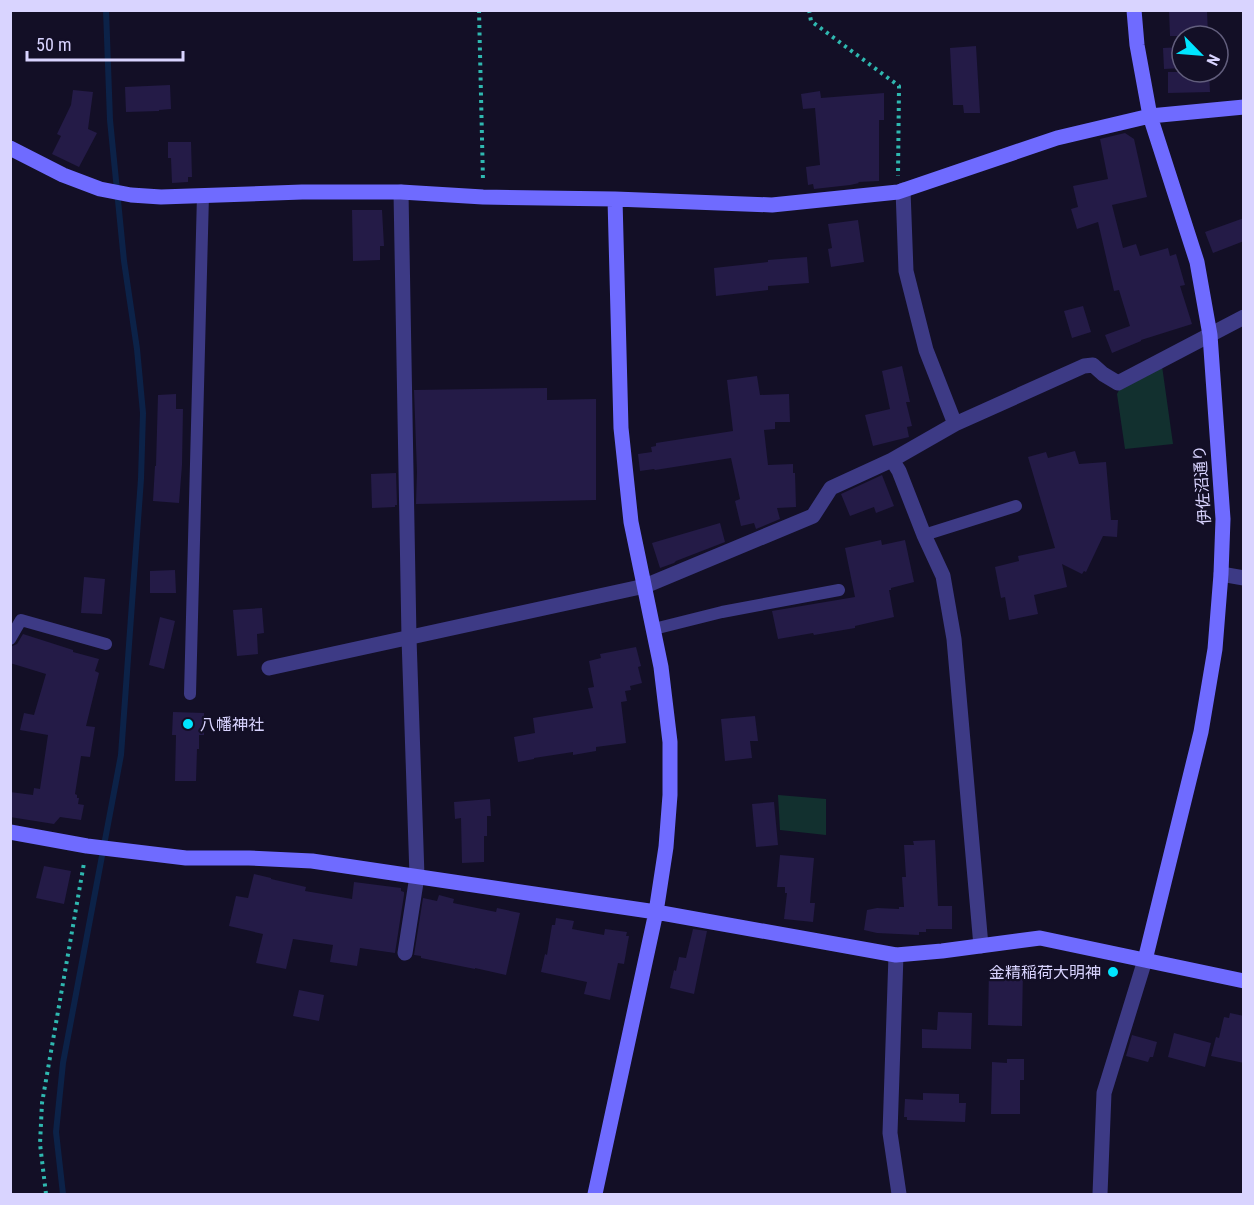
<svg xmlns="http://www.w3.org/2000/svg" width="1254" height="1205" viewBox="0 0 1254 1205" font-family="'Roboto Condensed','Noto Sans JP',sans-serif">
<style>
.green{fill:#12302f}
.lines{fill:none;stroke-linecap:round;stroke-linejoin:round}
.stream{stroke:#0c2248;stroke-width:6}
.building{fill:#241b47}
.path{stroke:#2fb8b0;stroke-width:4;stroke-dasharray:3 4.5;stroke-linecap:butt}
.lane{stroke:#3d3a85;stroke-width:12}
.street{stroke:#3d3a85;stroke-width:15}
.secondary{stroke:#6f6bff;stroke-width:15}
.poi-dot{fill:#00e5ff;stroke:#130f26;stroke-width:2}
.labels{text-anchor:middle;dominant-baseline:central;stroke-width:4.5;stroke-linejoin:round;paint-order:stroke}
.street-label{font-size:16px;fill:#d9d4ff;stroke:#130f26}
.poi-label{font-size:16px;fill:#d9d4ff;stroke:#130f26;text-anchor:start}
</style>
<rect width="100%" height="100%" fill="#130f26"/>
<path class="green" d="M1162 366 1173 444 1125 449 1117 394 1120 388Z
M778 795 826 799V835L780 830Z"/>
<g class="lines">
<path class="stream" d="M63 1194 56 1132 63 1063 121 755 141 479 143 413 137 349 124 261 110 120 106 10"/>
</g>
<path class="building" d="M1169 10H1207L1208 36H1170Z
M976 46 980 113H964L963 105H953L950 48Z
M1182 47V68L1164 69 1163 48Z
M1168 72H1209L1210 92 1168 93Z
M170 85 171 109 159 110V111L126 112 125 87Z
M73 90 93 92 88 129 97 133 79 167 52 154 61 136 57 134 71 105Z
M820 91 821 98 884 93V120H879V181L858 182 859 183 850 185 814 189 813 184 808 185 806 167 820 165 815 108 803 109 801 94Z
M1125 133 1134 139 1147 197 1112 205 1123 248 1136 244 1140 256 1168 248 1170 256 1176 254 1185 285 1180 286 1192 324 1141 340V341L1112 353 1105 335 1130 326 1119 290 1114 291 1098 222 1077 229 1071 209 1078 207 1073 186 1108 179 1100 139Z
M168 142H191L192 177H188V182L172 183 171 158H168Z
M352 210H382L384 246H380V260L353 261Z
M1244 218V241L1213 253 1205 232Z
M858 220 864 262 831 267 828 249 832 248 828 224Z
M807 257 809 283 768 286V290L716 296 714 268 768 262V260Z
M1083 306 1091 332 1072 338 1064 311Z
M902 366 910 402H906L912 426 907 427 909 437 873 446 865 415 890 409 882 371Z
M757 376 760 395 789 394 790 422H775V429L764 430 768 465 793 464V473H795L796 507 777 508 780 519 756 529 754 523 741 526 735 501 740 499 731 458 655 470 654 469 640 471 638 454 652 452 651 447 656 446V443L733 431 727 380Z
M547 388V400L596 399V500L416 504 417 472 414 390Z
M176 394V409H183L182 465 179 503 153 501 155 466H156L158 395Z
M1075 451 1079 464 1106 462 1111 520H1118L1117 537 1103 536 1086 572 1084 571 1082 574 1062 564 1067 587 1034 595 1038 614 1009 620 1005 597 1001 598 995 567 1019 561 1018 556 1055 548 1028 457 1046 452 1048 458Z
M396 473 397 505H395V507L372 508 371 474Z
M882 475 894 506 876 513 874 507 850 516 841 494Z
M720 523 725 542 676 561 674 563 660 568 652 543Z
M881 540 882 545 905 540 914 582 891 588V590H889L894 617 855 626V628L814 635 813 633 778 639 772 611 855 597 845 548Z
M175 570 176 593H150V571Z
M84 577 105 579 102 614 81 613Z
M262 608 264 633 257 634 258 654 237 656 233 610Z
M160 617 175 621 164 669 149 665Z
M23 634 73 650V652L99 659 95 671 99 673 86 726 95 727 90 757 81 756 75 794 77 795V798H79L78 804 84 805 81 820 60 817 54 824 10 817V792L33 795 34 788 40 789 48 735 20 730 24 713 34 715 46 674 10 663V647L17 644Z
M636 647 641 666 638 667 642 683 630 686 631 690 625 691 627 701 621 702 626 743 596 747V751L573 755V752L534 758V759L518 762 514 737 535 733 533 718 593 708 588 688 594 687 589 661 601 658 600 654Z
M173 712 204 713V735H199V749H197L196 781H175L176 735H172Z
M755 716 758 741H750L752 758 725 761 721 719Z
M490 799 491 816H487V836H484V862L462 863 461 818 455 819 454 802Z
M774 802 778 845 756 847 752 804Z
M935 840 938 906H952V929H926V932H919V935L877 933 864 930 867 910 877 908 899 909V907H904L902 877H906L904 845H914L913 841Z
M780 855 814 858 810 903H815L813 922 784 919 787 893H785V887H777Z
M44 866 71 871 64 904 36 898Z
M254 874 271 878V879L306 887 305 891 352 899 354 882 401 888V891L404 892V895L395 953 360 948 357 966 330 962 333 945 293 939 286 969 256 963 263 934 229 926 236 896 248 898Z
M439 895 454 899 453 903 496 912 497 908 520 913 506 975 475 968V969L421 958V956L414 955 423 898 437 901Z
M556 918 574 921 572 929 604 935 605 929 627 932 626 936H629L624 964 618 963 610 1000 584 994 587 982 541 972 545 954 547 955 552 925H555Z
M693 929 707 931 694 994 670 988 674 970 676 971 679 957 686 958Z
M989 968H1023L1022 1026 988 1025Z
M299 990 324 995 319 1021 293 1016Z
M938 1012 972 1013 971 1049 922 1048V1029L937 1030Z
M1230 1013 1244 1016V1063L1211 1056 1216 1037 1219 1038 1224 1017 1229 1018Z
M1174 1033 1211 1043 1205 1067 1168 1057Z
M1132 1035 1157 1042 1153 1057H1150L1148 1062 1126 1056Z
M1007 1059H1024V1080H1020V1114H991L992 1062 1007 1063Z
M923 1093 959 1094V1103H966L965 1122 907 1120V1117H904L905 1099 923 1100Z"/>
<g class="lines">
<path class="path" d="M479 10 483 181
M809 10 811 21 899 86 898 176
M46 1194 40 1144 42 1103 84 863"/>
<path class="lane" d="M924 535 1016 506
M654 629 722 612 839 590
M10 639 21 620 106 644
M190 694 203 195"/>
<path class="street" d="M903 190 906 271 926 350 955 424 892 460 899 471 924 535 943 576 954 639 981 946
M401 192 409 638 417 876 405 953
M955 424 1084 366 1093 365 1103 374 1118 383 1244 317
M1221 574 1244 578
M269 668 645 586 813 516 831 488 892 460
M896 955 890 1133 899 1194
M1100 1194 1104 1093 1145 960"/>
<path class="secondary" d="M1134 10 1137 45 1150 116 1197 262 1210 335 1223 519 1221 574 1215 649 1201 732 1145 960
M10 148 63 175 100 189 131 195 161 197 302 192H401L483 197 615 199 772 205 898 192 1057 138 1150 116 1244 107
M10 832 87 846 186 858H249L312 861 656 912 896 955 942 951 1040 938 1244 981
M595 1194 656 912 666 847 670 795V742L661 667 631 522 621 428 615 199"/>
</g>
<g class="poi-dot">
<circle cx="188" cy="724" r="6"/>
<circle cx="1113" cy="972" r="6"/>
</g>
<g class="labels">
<g class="street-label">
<text transform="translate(1202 485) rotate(-94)">伊佐沼通り</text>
</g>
<g class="poi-label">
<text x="200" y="724">八幡神社</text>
<text x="1101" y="972" text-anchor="end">金精稲荷大明神</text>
</g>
</g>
<rect width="1254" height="1205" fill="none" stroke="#d9d4ff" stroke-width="24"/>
<g transform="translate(1200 54) rotate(115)"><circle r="28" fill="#130f26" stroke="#625e7d" stroke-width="1.5"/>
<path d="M0-4.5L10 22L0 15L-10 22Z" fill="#00e5ff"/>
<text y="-9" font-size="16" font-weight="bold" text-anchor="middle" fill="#d9d4ff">N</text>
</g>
<path d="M27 51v9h156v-9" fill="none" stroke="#d9d4ff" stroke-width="3"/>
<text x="36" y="51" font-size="18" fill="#d9d4ff" stroke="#130f26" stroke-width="4.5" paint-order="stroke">50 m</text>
</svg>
